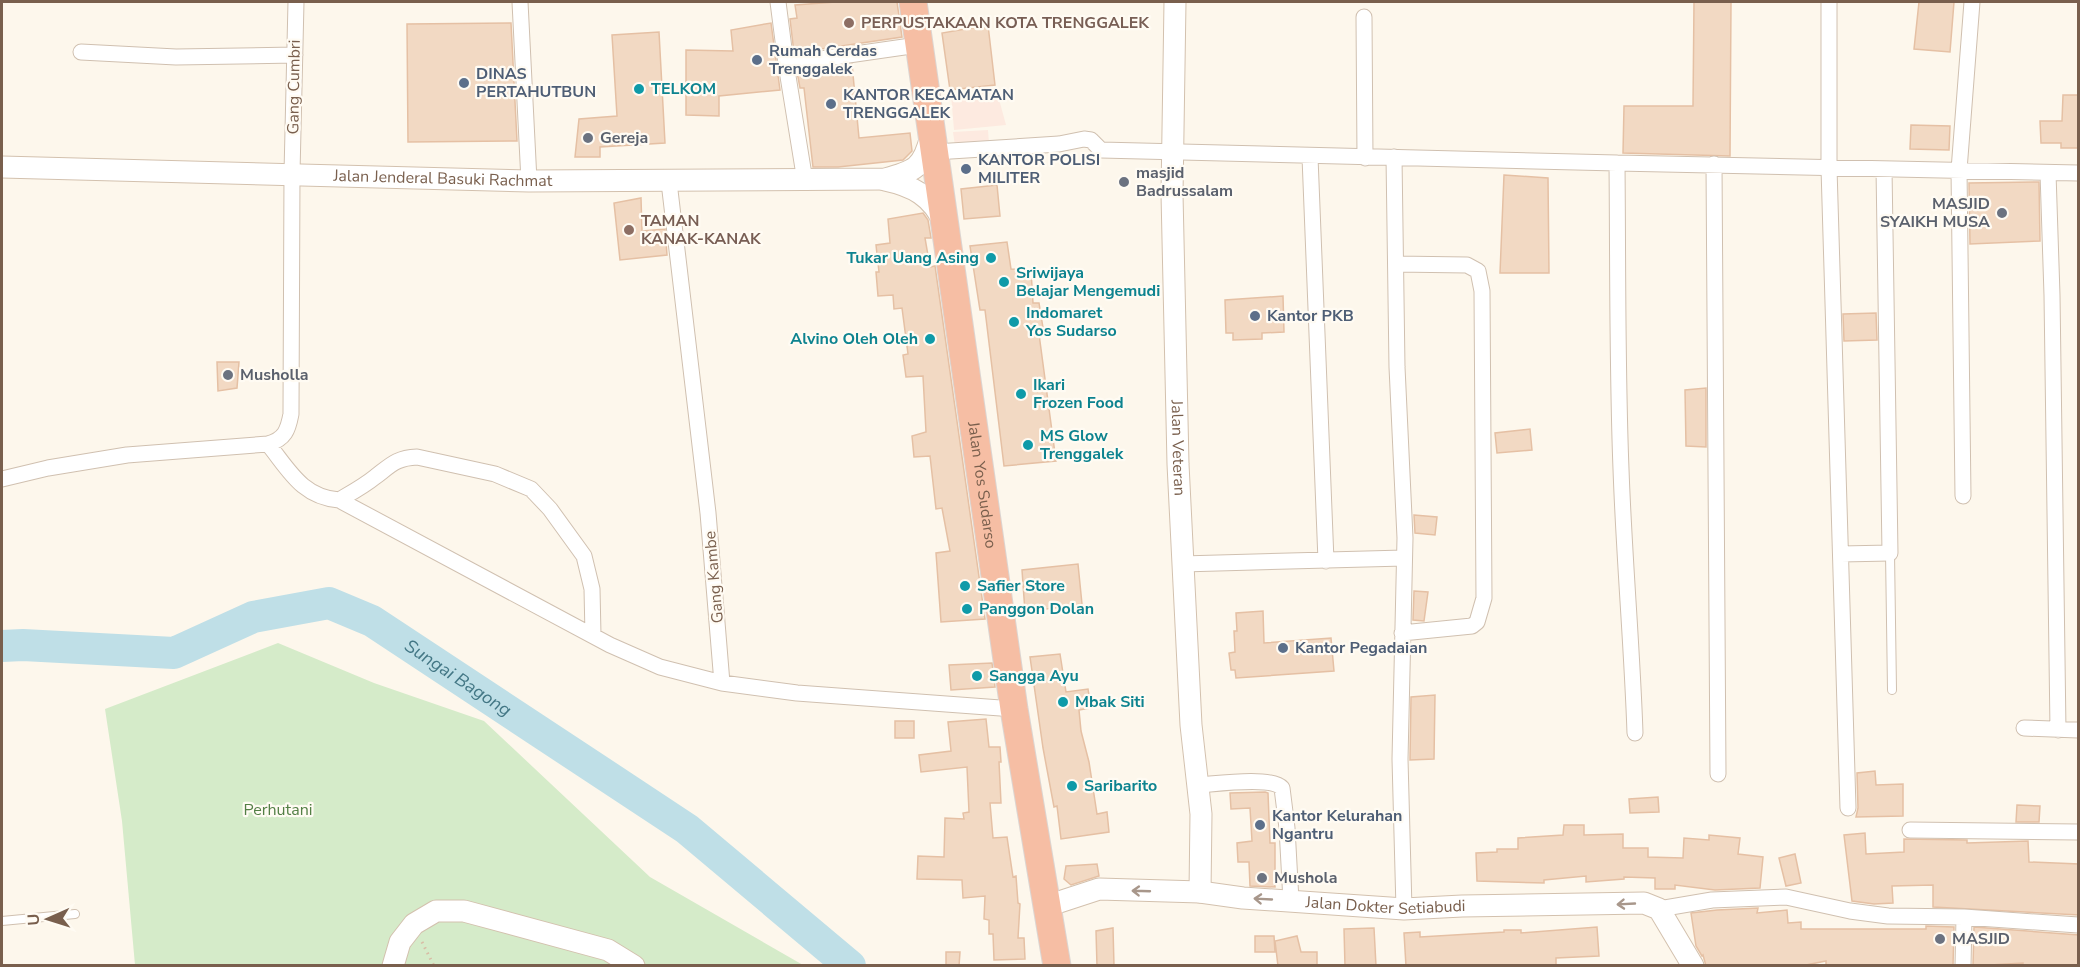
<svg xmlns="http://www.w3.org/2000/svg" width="2080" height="967" viewBox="0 0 2080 967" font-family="'Nunito Sans',sans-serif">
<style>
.commercial{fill:#fdeae0}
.green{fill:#d5ebc9}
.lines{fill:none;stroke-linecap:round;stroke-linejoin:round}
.river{stroke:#bfdfe7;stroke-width:32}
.building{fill:#f2d9c3;stroke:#e5c0a4;stroke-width:1.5}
.lane-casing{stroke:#d0c0b0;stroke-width:10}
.street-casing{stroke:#d0c0b0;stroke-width:17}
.secondary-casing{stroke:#d3c1ae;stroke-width:23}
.highway-casing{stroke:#dcd5d1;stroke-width:29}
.path{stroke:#d8bca5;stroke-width:3;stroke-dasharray:1.5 4.5;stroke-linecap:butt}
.lane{stroke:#fff;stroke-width:8}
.street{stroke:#fff;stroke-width:15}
.secondary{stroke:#fff;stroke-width:21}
.highway{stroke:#f6bea4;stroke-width:27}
.oneway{stroke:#a8978b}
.education-dot{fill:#8d6e63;stroke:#fffbf3;stroke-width:2}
.service-dot{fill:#5c6f8a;stroke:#fffbf3;stroke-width:2}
.culture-dot{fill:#0f9aa8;stroke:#fffbf3;stroke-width:2}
.worship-dot{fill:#6b7280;stroke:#fffbf3;stroke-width:2}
.labels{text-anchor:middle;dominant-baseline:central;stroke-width:4.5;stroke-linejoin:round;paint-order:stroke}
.education-label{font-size:16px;font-weight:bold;fill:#785e54;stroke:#fffbf3;text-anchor:start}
.service-label{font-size:16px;font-weight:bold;fill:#4e5e75;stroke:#fffbf3;text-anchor:start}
.street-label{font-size:16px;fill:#795f4d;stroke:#fffbf3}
.culture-label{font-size:16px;font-weight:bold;fill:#0d838f;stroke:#fffbf3;text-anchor:start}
.worship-label{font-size:16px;font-weight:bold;fill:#5b616d;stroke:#fffbf3;text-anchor:start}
.park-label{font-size:16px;fill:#537f45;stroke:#fffbf3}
.water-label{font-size:18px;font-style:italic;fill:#437785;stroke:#fffbf3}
</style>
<rect width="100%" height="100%" fill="#fdf7ec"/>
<path class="commercial" d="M996 88 1006 125 954 130 951 94Z
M988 130 989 143 955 146 953 132Z"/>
<path class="green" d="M278 643 374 683 484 721 650 877 803 965H135L122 821 105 709Z"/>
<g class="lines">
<path class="river" id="s1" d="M2 646 23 645 174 653 253 617 329 603 372 621 687 829 850 966"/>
</g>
<path class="building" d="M836 2H897L902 37 794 53 790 19 797 18 795 5Z
M1694 2H1731L1730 156 1623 153 1624 106H1693Z
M1919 2H1954L1950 52 1914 49Z
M511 23 517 141 408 142 407 24Z
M771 23 780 90 719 96V116L686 115V50L733 51 731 30Z
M988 25 995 85 950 90 942 33Z
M659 32 665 143 600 147V157H575L579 119 617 116 612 35Z
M852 64 859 138 910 133 912 151 903 160 838 167H813L804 88H800L797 72Z
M2063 95H2079V148H2061V143H2041L2040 121H2062Z
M1911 125 1950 126 1949 150 1910 149Z
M1504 175 1548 178 1549 273H1500Z
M2039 182 2040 241 1970 244 1969 183Z
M997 185 1000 216 964 219 961 189Z
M641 198 642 231 665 229 667 255 620 260 614 203Z
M923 213 928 220 931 238H925L930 267 935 266 985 619 941 622 936 553 950 551 942 508 936 509 930 456 914 457 912 436 926 432 923 376 906 377 903 355 908 354 902 308 894 309 893 295 878 296 876 272H879L876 245 890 243 888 219Z
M1007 242 1011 269 1031 270 1033 303H1039L1044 334H1039L1056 461 1004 466 985 310H980L970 246Z
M1283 296 1284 332 1262 333V339L1233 340V333H1226L1225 300Z
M1876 313 1877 340 1844 341 1843 314Z
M217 362H239L237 388 218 391Z
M1706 388V447L1686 446 1685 390Z
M1530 429 1532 450 1497 453 1495 433Z
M1414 515 1437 517 1435 535 1415 533Z
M1078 564 1082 604 1025 612 1022 570Z
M1414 591 1428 592 1424 621 1413 620Z
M1263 611 1264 643 1331 638 1334 671 1236 678 1235 670H1231L1229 653 1235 652 1234 631H1237L1236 613Z
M1060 654 1066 692 1088 689 1091 708 1079 710 1081 731 1089 762 1097 814 1107 812 1109 832 1061 839 1057 806 1054 807 1043 748 1030 657Z
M992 663 995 687 951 690 949 665Z
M1435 695 1434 759 1410 760 1411 697Z
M986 719 989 747H1000L1001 762H999L1001 803H990L993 838 1007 837 1013 877 1016 876 1018 903 1020 904 1018 938H1024L1025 959 994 960 993 934H989V920L984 919 985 896 963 898 962 880 917 879 918 856 944 857 945 818 964 819 963 813 969 812 967 767 921 772 919 755 951 751 948 722Z
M895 721H914V738H895Z
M1875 771 1876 785 1903 784V816L1856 817 1858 808 1857 773Z
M1265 792 1268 793 1270 843H1275V887L1250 886 1249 862H1238L1237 843 1252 841 1250 808 1231 809 1230 793Z
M1658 797 1659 812 1630 813 1629 799Z
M2017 805 2040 806 2039 822H2016Z
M1564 825H1584V835L1623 834V848H1648V857L1683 858 1684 838 1709 840V835L1740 838 1738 854 1763 857 1760 888 1715 890 1675 885V889H1655V878L1624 877V879L1586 882V876L1544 880V883L1477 881 1476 853 1497 852V849H1518V838L1563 835Z
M1865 833 1866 854 1904 852V839L1967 840V843L2028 841 2029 862 2079 864V915L1933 907V885L1892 886 1893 903 1874 904 1852 901 1844 835Z
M1795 854 1801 883 1786 886 1779 858Z
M1097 864 1099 876 1071 885 1064 879 1066 866Z
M1758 908 1757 913 1787 910 1788 923 1801 922V929H1926V926L1954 927 1953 966H1826V961L1801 966H1706L1703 955 1702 956 1696 946 1691 913 1717 910Z
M1597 927 1599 956 1556 958V966H1406L1404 933 1420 932V937L1504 932V930H1521V933Z
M1974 927 2079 935V965L2023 966V963L1973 966Z
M1113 928 1114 966H1097L1096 931Z
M1374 928 1376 966H1345L1344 929Z
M1255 936H1274L1275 952H1255Z
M1297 936 1301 952H1317V966H1278L1275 941Z
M946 952H960L959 966H946Z"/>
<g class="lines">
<defs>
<path id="lane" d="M1890 553 1892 690
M2 921 75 914"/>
<path id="street" d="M520 2 529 181
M778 2 786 64 805 181
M1829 2V168L1848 808
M1364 17 1365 158
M81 52 176 57 295 55
M786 64 918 45
M935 152 1059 144 1084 139 1091 140 1101 150 1617 163
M1310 157 1326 561
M1394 157 1397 367 1405 538 1400 759 1404 909
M1714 164 1718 774
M2048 173 2052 295 2058 730
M669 182 708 513 722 683
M1396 264 1467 265 1478 271 1482 291 1484 598 1477 622 1472 626 1402 633
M268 444C289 470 302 497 339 500
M2 479 48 468 127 455 268 444C285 439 288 430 291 414L292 173 296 2
M1963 496 1959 170 1972 2
M1841 554 1890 553 1884 169
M1182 564 1404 558
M593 635 592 589 584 556 550 509 531 489 495 474 417 457C396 458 391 465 375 477 364 486 351 493 339 500L610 645 660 667 722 683 797 693 1014 709
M2024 728 2078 730
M1635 733C1632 645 1624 557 1621 469 1617 367 1618 265 1617 163L2078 173
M1198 785C1215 784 1271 776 1282 788L1287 828 1291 901
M1910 830 2078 832
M1659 909 1712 900 1786 897 1850 911 1888 916 1964 917 2078 925
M1963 966 1964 917"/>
<g id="secondary">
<path id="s2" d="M1175 2 1172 194 1178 464 1191 725 1201 814 1200 892"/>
<path id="s3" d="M2 167 529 181 885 179C915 171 923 168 931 136"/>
<path d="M885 180C913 186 932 196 944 223"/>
<path id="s4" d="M1047 906 1099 889 1200 892 1243 898 1404 909 1462 906 1644 903 1659 909 1693 966"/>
<path d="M393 966 400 942 414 924 436 911H464L608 950 634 966"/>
</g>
<g id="highway">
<path id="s5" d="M913 2 1014 709 1057 966"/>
</g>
</defs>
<use href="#lane" class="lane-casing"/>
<use href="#street" class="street-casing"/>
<use href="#secondary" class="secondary-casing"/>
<use href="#highway" class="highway-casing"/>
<path class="path" d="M422 942 434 966"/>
<use href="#lane" class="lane"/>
<use href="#street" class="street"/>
<use href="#secondary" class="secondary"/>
<use href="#highway" class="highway"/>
</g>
<defs><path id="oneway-shaft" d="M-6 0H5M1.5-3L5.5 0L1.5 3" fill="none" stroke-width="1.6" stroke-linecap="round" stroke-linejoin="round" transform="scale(1.5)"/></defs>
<g class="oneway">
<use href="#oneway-shaft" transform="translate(1141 891) rotate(-178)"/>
<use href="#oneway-shaft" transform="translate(1263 899) rotate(-177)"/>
<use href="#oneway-shaft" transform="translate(1626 904) rotate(177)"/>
</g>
<g class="education-dot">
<circle cx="849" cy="23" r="6"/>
<circle cx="629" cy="230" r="6"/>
</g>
<g class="service-dot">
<circle cx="757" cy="60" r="6"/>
<circle cx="464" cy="83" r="6"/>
<circle cx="831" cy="104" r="6"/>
<circle cx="966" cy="169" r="6"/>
<circle cx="1255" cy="316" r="6"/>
<circle cx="1283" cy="648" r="6"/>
<circle cx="1260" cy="825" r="6"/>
</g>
<g class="culture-dot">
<circle cx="639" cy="89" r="6"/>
<circle cx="991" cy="258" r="6"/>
<circle cx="1004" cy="282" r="6"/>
<circle cx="1014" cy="322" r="6"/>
<circle cx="930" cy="339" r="6"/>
<circle cx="1021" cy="394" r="6"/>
<circle cx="1028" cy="445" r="6"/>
<circle cx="965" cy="586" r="6"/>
<circle cx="967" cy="609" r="6"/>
<circle cx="977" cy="676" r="6"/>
<circle cx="1063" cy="702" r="6"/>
<circle cx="1072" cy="786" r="6"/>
</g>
<g class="worship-dot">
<circle cx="588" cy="138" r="6"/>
<circle cx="1124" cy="182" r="6"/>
<circle cx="2002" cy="213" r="6"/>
<circle cx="228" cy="375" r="6"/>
<circle cx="1262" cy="878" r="6"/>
<circle cx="1940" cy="939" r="6"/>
</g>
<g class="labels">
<g class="education-label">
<text x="861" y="23">PERPUSTAKAAN KOTA TRENGGALEK</text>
<text x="641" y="221">TAMAN<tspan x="641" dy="18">KANAK-KANAK</tspan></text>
</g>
<g class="service-label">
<text x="769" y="51">Rumah Cerdas<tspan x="769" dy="18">Trenggalek</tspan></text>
<text x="476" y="74">DINAS<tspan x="476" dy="18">PERTAHUTBUN</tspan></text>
<text x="843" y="95">KANTOR KECAMATAN<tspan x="843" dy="18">TRENGGALEK</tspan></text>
<text x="978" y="160">KANTOR POLISI<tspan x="978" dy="18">MILITER</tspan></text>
<text x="1267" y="316">Kantor PKB</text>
<text x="1295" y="648">Kantor Pegadaian</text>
<text x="1272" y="816">Kantor Kelurahan<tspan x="1272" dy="18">Ngantru</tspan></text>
</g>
<g class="street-label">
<text transform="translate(294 87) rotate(-89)">Gang Cumbri</text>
<text stroke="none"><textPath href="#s3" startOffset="441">Jalan Jenderal Basuki Rachmat</textPath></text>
<text stroke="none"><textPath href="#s2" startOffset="446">Jalan Veteran</textPath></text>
<text stroke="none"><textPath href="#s5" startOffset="488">Jalan Yos Sudarso</textPath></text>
<text transform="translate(714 577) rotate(-95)">Gang Kambe</text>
<text stroke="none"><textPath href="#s4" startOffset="342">Jalan Dokter Setiabudi</textPath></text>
</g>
<g class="culture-label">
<text x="651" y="89">TELKOM</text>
<text x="979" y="258" text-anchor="end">Tukar Uang Asing</text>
<text x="1016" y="273">Sriwijaya<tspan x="1016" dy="18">Belajar Mengemudi</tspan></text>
<text x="1026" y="313">Indomaret<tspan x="1026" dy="18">Yos Sudarso</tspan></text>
<text x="918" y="339" text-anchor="end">Alvino Oleh Oleh</text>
<text x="1033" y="385">Ikari<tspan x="1033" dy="18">Frozen Food</tspan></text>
<text x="1040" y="436">MS Glow<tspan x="1040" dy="18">Trenggalek</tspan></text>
<text x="977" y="586">Safier Store</text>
<text x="979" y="609">Panggon Dolan</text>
<text x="989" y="676">Sangga Ayu</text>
<text x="1075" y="702">Mbak Siti</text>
<text x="1084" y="786">Saribarito</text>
</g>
<g class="worship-label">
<text x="600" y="138">Gereja</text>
<text x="1136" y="173">masjid<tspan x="1136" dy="18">Badrussalam</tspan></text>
<text x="1990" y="204" text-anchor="end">MASJID<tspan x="1990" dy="18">SYAIKH MUSA</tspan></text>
<text x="240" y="375">Musholla</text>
<text x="1274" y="878">Mushola</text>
<text x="1952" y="939">MASJID</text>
</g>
<g class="park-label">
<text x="278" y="810">Perhutani</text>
</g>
<g class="water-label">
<text stroke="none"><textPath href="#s1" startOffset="486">Sungai Bagong</textPath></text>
</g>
</g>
<rect width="2080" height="967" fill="none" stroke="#795f4d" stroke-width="6"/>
<g transform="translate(48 919) rotate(267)" stroke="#fffbf3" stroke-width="4.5" paint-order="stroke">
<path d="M0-4.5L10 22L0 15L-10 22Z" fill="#795f4d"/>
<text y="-9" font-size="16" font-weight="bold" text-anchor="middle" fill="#795f4d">U</text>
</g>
</svg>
